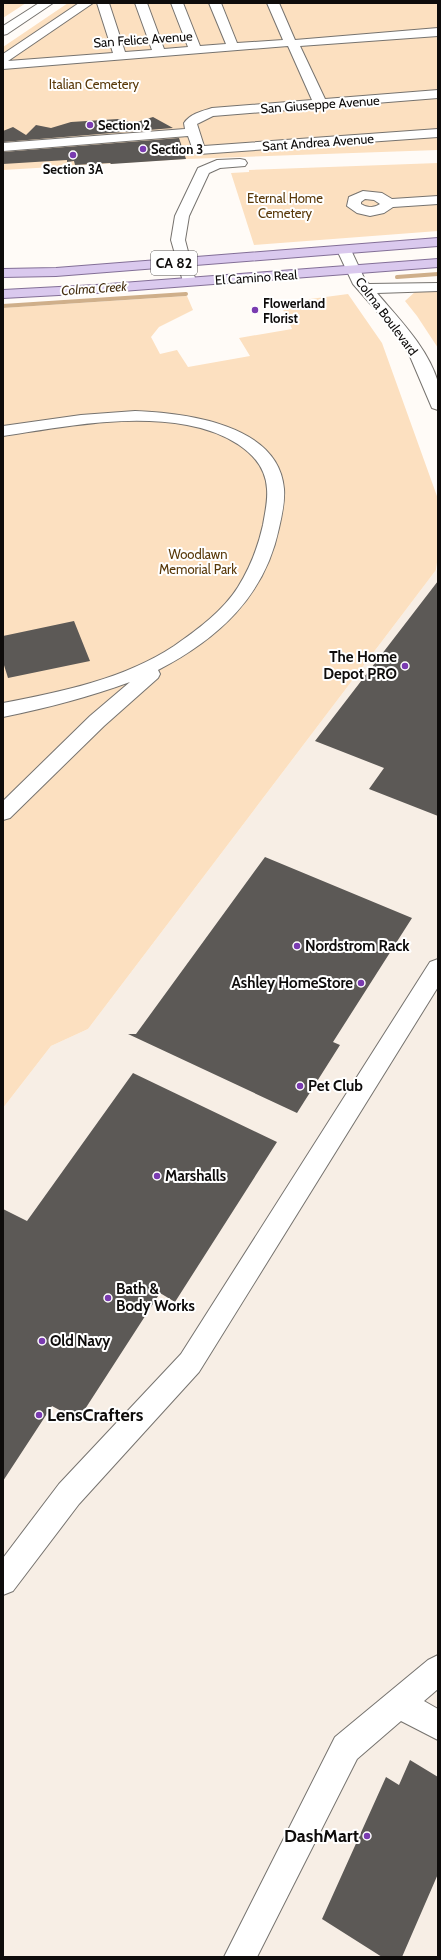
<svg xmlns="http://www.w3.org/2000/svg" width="441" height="1960" viewBox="0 0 441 1960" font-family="Cabin,sans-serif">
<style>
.built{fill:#f7eee5}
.green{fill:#fce0c0}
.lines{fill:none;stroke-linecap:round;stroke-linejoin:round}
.stream{stroke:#cfaf8a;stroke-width:4}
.building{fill:#5c5956}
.minor-casing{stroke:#76736f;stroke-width:2}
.major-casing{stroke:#836f97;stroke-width:2}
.minor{fill:#fff;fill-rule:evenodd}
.major{fill:#dac9ee;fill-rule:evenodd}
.poi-dot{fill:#7a3bb0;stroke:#fff;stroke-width:1.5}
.labels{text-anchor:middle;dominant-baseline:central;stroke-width:4;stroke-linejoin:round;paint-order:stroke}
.far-street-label{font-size:13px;fill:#0e0c0b;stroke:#fff}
.far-park-label{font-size:13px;fill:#583808;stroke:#fff}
.far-poi-label{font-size:13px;font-weight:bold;fill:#0e0c0b;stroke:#fff;text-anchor:start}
.far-water-label{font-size:13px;font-style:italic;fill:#473011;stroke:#fff}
.shield{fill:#fff;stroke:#565554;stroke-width:1}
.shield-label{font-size:14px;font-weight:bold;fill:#0e0c0b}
.poi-label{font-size:15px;font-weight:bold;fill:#0e0c0b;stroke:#fff;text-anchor:start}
.near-poi-label{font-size:18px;font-weight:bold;fill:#0e0c0b;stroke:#fff;text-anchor:start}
</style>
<rect width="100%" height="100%" fill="#fffbf7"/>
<path class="built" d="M436 570 438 571V1957H3V1108L51 1046 88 1029Z"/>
<path class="green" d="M3 3H26L3 18Z
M68 3H438V150L186 159 3 170V47Z
M438 163V231L254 245 231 173 249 172V170Z
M416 291H438V348L417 316 405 301Z
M348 294 382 343 438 499V555L436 570 88 1029 51 1046 3 1108V308L187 296 193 310 159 327 151 337 160 354 177 350 188 367 250 356 239 338 292 329 280 303Z"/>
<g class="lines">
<path class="stream" d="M397 277 438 274
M3 306 186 294"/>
</g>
<path class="building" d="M153 117 173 128 3 142V131L13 127 26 135 36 125 51 128 71 122 118 119 131 122 140 121Z
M179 138 186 159 111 164 110 163 75 165 74 161 67 162V160L3 164V152Z
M438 581V816L369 789 384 768 315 741Z
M74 621 90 661 8 678 3 662V636Z
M265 857 412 918 333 1042 340 1045 297 1113 128 1034H136Z
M133 1073 277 1142 175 1302 160 1293 78 1420 52 1406 3 1481V1209L27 1221Z
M410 1760 438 1777V1874L402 1957H382L322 1919 386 1777 399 1785Z"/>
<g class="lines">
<defs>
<path id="minor" d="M39 3H53L7 34 3 35V26Z
M79 3H93L8 61 113 53 97 3H109L125 52 152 50 135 3H147L164 49 188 47 171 3H183L200 46 226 44 209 3H221L237 43 283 40 267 3H279L295 40 438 28V36L300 46 325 99 438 90V98L213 116 197 124 204 146 438 129V137L199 154 194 153 188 136 3 151V143L185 129 184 123C190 114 202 111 212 108L312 100 288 46 3 69V54Z
M240 159 245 160 247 163 245 166 220 168 209 173 189 216 185 240 196 282 194 285H184L171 240 175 216 198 168 217 160Z
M363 191 382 193 392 199 438 196V204L393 207 384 213 370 216 357 213 347 206 349 197ZM365 199 374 200 380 204C374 208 367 208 361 204V202Z
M344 246 349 247 351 250 365 280 369 284 438 283V291L377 293C399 319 428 348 438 382 440 390 438 401 438 410L432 408 409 354 388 324 353 284 337 250 339 247Z
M135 411C185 413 279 424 284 489 285 502 282 515 279 528 265 596 218 639 158 670L160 674 158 678 104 726 10 818 3 820V801L90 716 130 682C89 697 47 708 3 717V703C61 692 124 679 174 646 197 630 223 611 238 587 250 568 258 547 263 525 265 513 268 501 267 489 265 450 220 431 187 425 126 414 63 427 3 436V426L81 415Z
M438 959V987L199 1372 79 1504 13 1591 3 1595V1558L59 1484 181 1354 430 962Z
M438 1655V1689L424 1701 438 1709V1740L401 1721 357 1759 257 1957H224L335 1737 428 1660Z"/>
<path id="major" d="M438 238V246L56 276 3 277V269L56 268Z
M438 259V267L96 293 3 298V290L96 285Z"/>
</defs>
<use href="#minor" class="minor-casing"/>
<use href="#major" class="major-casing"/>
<use href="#minor" class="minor"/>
<use href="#major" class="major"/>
</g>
<g class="poi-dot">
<circle cx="90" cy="125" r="4"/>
<circle cx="143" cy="149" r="4"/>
<circle cx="73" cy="155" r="4"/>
<circle cx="255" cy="310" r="4"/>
<circle cx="405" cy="666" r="4"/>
<circle cx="297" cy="946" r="4"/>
<circle cx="361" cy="983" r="4"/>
<circle cx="300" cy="1086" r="4"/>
<circle cx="157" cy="1176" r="4"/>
<circle cx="108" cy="1298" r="4"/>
<circle cx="42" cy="1341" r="4"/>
<circle cx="39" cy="1415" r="4"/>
<circle cx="367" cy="1836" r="4"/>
</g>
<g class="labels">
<g class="far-street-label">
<text transform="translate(143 39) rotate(-4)">San Felice Avenue</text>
<text transform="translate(320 104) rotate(-4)">San Giuseppe Avenue</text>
<text transform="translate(318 142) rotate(-4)">Sant Andrea Avenue</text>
<text transform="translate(256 277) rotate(-4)">El Camino Real</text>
<text transform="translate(387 316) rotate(53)">Colma Boulevard</text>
</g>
<g class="far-park-label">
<text x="94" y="84">Italian Cemetery</text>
<text x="285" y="198">Eternal Home<tspan x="285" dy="15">Cemetery</tspan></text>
<text x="198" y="554">Woodlawn<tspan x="198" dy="15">Memorial Park</tspan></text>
</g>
<g class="far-poi-label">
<text x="98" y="125">Section 2</text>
<text x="151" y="149">Section 3</text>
<text x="73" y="169" text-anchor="middle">Section 3A</text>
<text x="263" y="303">Flowerland<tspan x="263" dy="15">Florist</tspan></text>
</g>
<g class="far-water-label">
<text transform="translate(94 288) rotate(-4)">Colma Creek</text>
</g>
<rect class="shield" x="151" y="251" width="46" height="24" rx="3"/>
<g class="shield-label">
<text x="174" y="263">CA 82</text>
</g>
<g class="poi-label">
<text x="397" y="657" text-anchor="end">The Home<tspan x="397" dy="17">Depot PRO</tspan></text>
<text x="305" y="946">Nordstrom Rack</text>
<text x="353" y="983" text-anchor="end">Ashley HomeStore</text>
<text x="308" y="1086">Pet Club</text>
<text x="165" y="1176">Marshalls</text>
<text x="116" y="1289">Bath &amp;<tspan x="116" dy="17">Body Works</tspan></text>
<text x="50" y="1341">Old Navy</text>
</g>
<g class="near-poi-label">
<text x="47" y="1415">LensCrafters</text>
<text x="359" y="1836" text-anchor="end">DashMart</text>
</g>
</g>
<rect width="441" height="1960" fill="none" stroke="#0e0c0b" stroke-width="8"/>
</svg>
